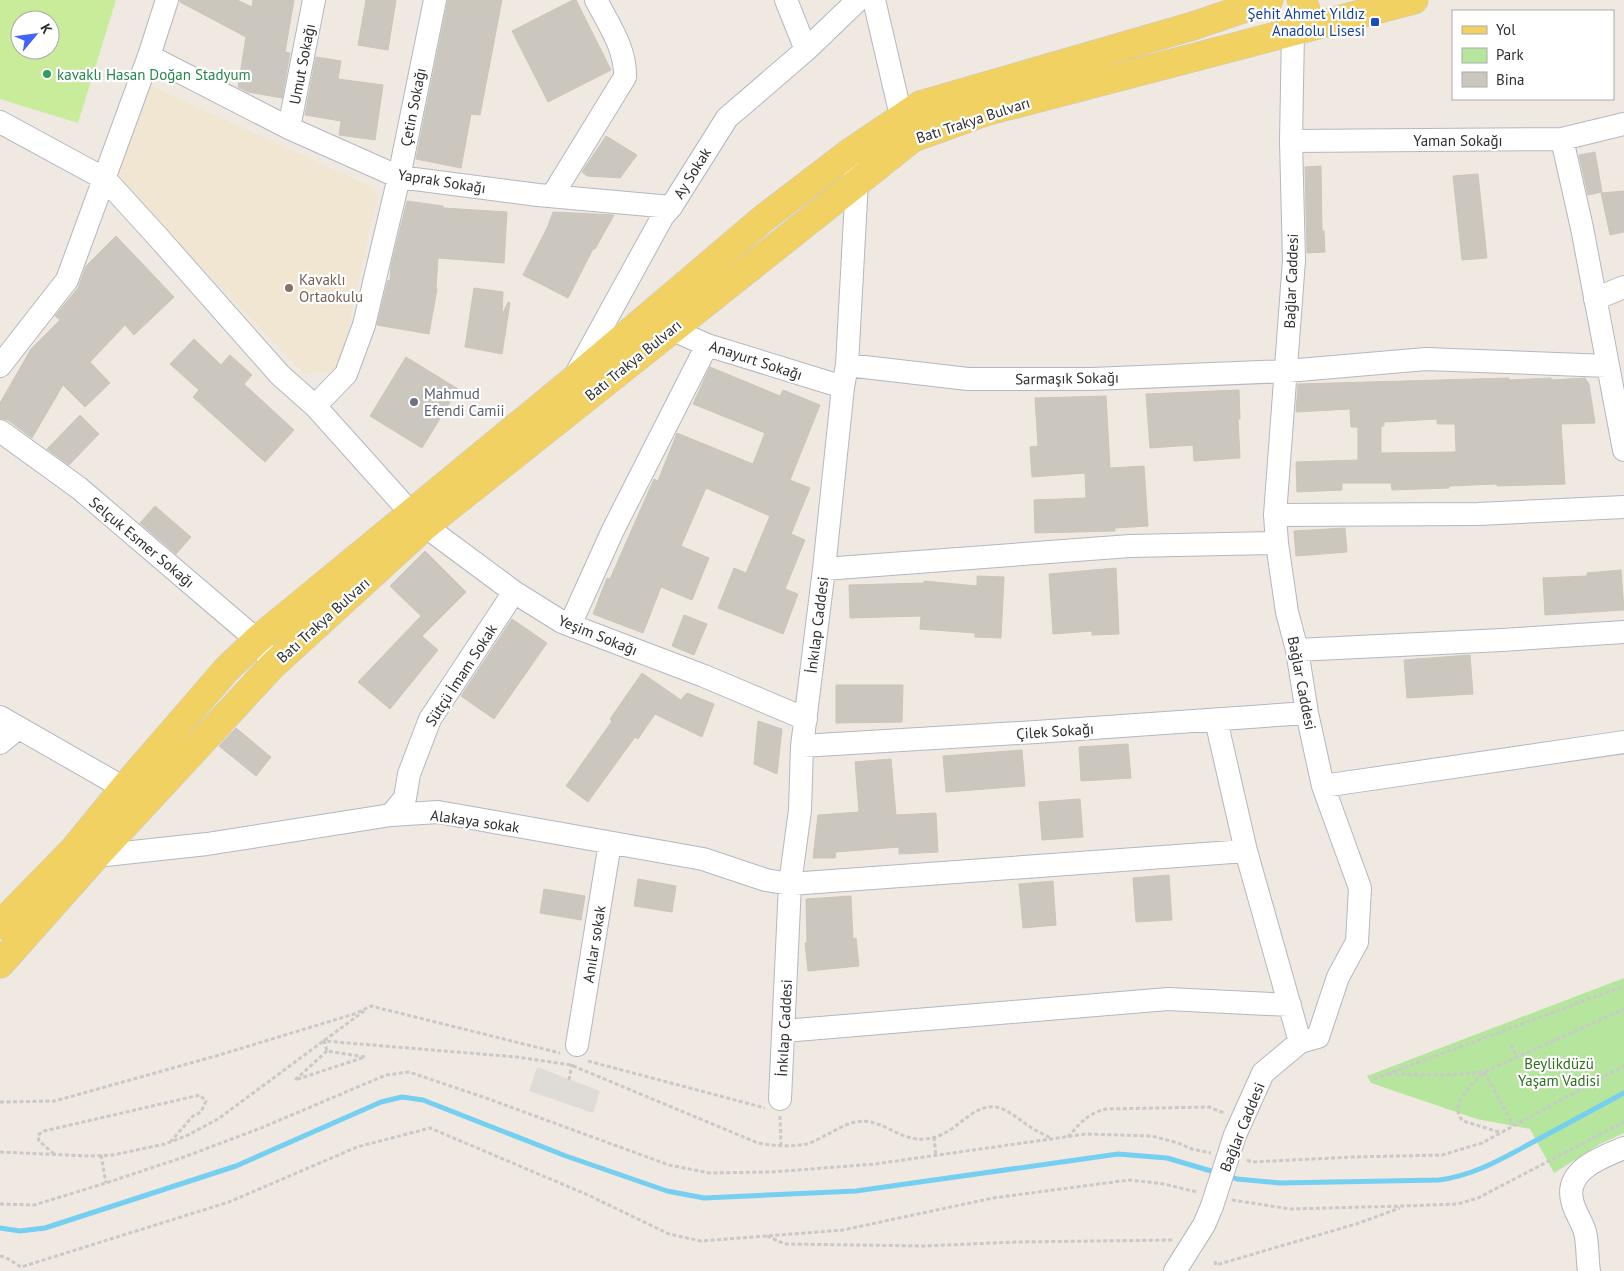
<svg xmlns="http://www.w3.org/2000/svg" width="1624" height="1271" viewBox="0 0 1624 1271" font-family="'PT Sans',sans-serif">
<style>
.education{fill:#f0e6d1}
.green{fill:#b6e59e}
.pitch{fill:#c9ec9a;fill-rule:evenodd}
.plaza{fill:#dfdcd8}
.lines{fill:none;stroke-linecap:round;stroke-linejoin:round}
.stream{stroke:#75cff0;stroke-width:5}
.building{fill:#cbc7bf;stroke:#cbc5ba;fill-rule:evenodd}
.minor-casing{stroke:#b4b7c1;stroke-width:24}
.major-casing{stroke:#c9c9c9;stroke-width:29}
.path{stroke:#c9c9c9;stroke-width:3;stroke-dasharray:4 2.5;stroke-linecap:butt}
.minor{stroke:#fff;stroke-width:22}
.major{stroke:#f2d163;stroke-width:28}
.minor-bridge-casing{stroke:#b4b7c1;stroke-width:24;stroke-linecap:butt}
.minor-bridge{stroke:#fff;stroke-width:22}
.transit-dot{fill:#1a4fb4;stroke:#fff;stroke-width:2}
.leisure-dot{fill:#2e9e5b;stroke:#fff;stroke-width:2}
.education-dot{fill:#8d6e63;stroke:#fff;stroke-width:2}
.worship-dot{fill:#6b7280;stroke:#fff;stroke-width:2}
.labels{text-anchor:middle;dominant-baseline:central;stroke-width:4.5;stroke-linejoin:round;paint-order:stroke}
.transit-label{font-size:15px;fill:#164399;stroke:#fff;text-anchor:end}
.street-label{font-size:15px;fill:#2e2e2e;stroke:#fff}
.leisure-label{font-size:15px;fill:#27864d;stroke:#fff;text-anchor:start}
.education-label{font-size:15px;fill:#785e54;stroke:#fff;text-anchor:start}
.worship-label{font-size:15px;fill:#5b616d;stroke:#fff;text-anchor:start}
.park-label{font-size:15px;fill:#2c6e1b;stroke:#fff}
</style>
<rect width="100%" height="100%" fill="#efe9e1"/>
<path class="education" d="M136 79 372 187 377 195 375 206 339 370 304 374 110 172Z"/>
<path class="green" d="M1624 978V1133L1600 1144 1554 1173 1530 1129 1477 1119 1371 1083 1367 1076Z"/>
<path class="pitch" d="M0 0H116L78 123 0 99ZM20 20H50V50H20Z"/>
<path class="plaza" d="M537 1067 600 1091 593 1113 529 1091Z"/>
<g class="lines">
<path class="stream" d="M1228 1176 1237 1179 1280 1183 1439 1180C1476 1175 1503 1158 1535 1141 1565 1125 1594 1109 1624 1093
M0 1228 20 1231 45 1228 236 1166 381 1102 402 1097 423 1100 566 1156 667 1191 704 1198 856 1191 1118 1154 1167 1158 1218 1173"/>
</g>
<path class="building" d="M180 0H237L252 7 253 0H294L285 52 290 53 282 98 248 92 238 87 246 37 180 2Z
M366 0H396L388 50 358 45Z
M448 0H502L480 115 471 114 461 168 416 159Z
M573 0H576L611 70 548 102 512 31Z
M316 57 341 61 338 79 383 85 375 140 339 135 341 121 305 115Z
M606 136 637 155 620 178 587 176 582 172Z
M1595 152 1602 192 1588 195 1579 155Z
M1321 166 1322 231H1324L1325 252 1307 253 1305 167Z
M1478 174 1487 258 1462 260 1453 176Z
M1624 191V232L1610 235 1601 193Z
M407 201 443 206V208L507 212 504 263 438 258 436 289H437L429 334 377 325 388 280 390 281 391 266Z
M553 212 614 215 595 249H593L568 298 523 275 548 226Z
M116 236 174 297 134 335 125 325 90 362 110 383 85 407 63 385 32 438 8 420 0 418V403L31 349 60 320 55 316 78 288 86 266Z
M474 288 503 292 502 315 508 302 510 303 502 354 465 347Z
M194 339 221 365 230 355 252 375 244 384 294 430 265 462 193 397 199 390 170 364Z
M406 357 458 389 422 448 370 416Z
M710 367 780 396 783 390 820 405 790 480 810 488 791 534 805 540 785 589 798 594 783 634 718 608 734 568 746 573 770 516 706 488 681 546 709 558 692 600 661 587 643 633 593 614 607 578 610 579 654 479 658 481 677 433 753 464 765 433 693 404Z
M1509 378V380L1551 378V380L1585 378 1589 384 1595 423 1561 424 1565 484 1497 486V484L1449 486V488L1392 490 1391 483H1342V490L1297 492 1296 462 1358 460V427H1351L1350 409 1296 412 1298 384ZM1437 419V424H1455L1456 452 1381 453V426H1384V422Z
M1239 390 1240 419H1238L1240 458 1194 461 1193 445 1150 448 1146 394Z
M1106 396 1110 468 1144 466 1148 526 1115 528V531L1035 533 1034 500 1086 498 1085 473 1032 477 1030 447 1038 446 1035 398Z
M80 415 99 434 69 465 47 449Z
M155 506 191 537 176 554 140 523Z
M1345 528 1347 552 1296 556 1294 531Z
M425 551 466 592 422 636 438 650 390 709 358 682 421 616 390 586Z
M1116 568 1119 634 1092 635V631L1053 634 1049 574Z
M1621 570 1624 610 1545 615 1543 578 1587 576V573Z
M977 576 1004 577 1001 638 975 637V633L920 629 921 616 850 618 849 585 924 583V581L977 586Z
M684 615 707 624 694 655 672 646Z
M512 619 547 643 494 719 461 696Z
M1470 655 1473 694 1407 698 1404 660Z
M642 673 681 700 687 693 714 704 702 737 655 714 638 739 635 737 588 802 566 786 612 721 610 719Z
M836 685H903L902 722 836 723Z
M758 721 782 729 777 774 754 764Z
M236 728 271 757 256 776 219 746Z
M1128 744 1131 778 1081 781 1079 747Z
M1022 750 1025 786 946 792 943 756Z
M891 759 896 815 936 813 938 852 899 854V847L836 852 835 858H813L818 815 859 812 855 762Z
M1080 799 1083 837 1042 840 1039 802Z
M1169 875 1172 920 1136 922 1133 878Z
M638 879 676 886 672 912 634 906Z
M1053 881 1056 925 1023 928 1019 884Z
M544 889 585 896 581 920 540 913Z
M851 896 853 939 856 938 859 966 808 971 805 943H807L806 899Z"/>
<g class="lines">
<defs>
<path id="minor" d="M786 0 806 50
M874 0 905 133
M149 56 289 128 399 177 538 195 671 207
M0 122 105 179 157 236 280 375 315 406 411 513 425 526 514 592 562 622 704 676 806 719
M289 128 314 0
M1562 139 1582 228 1624 450
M1291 141 1562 139 1624 124
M552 196 625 77C626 49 609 25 596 0
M1595 299 1624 287
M671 329 707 345 843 387
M847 365 968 379H1092L1287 371 1426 359 1608 366
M0 366 67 280 149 56 167 0
M576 374 663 216 671 207 727 118 806 50 858 0
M315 406 346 374 364 325 399 177 435 0
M0 431 79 488 257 640 265 653
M1275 515 1478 514 1624 507
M824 569 1130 546 1277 543
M570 625 613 530 707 345
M1297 650 1502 640 1624 632
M0 717 124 788
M1216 720 1246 851 1300 1042
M0 743 18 728
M802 746 1036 732 1307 713
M1323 786 1624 742
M391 815 405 798 409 774 430 719 514 592
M96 856 207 844 391 815 438 812 703 859 766 880 790 884 1246 851
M784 1031 1168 999 1290 1005
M577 1045 610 843
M780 1099 790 884 800 810 802 746 824 569 843 387 847 365 857 181 854 170
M1235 1135 1263 1073 1300 1042 1318 1037 1338 977 1357 942 1360 888 1323 786 1307 713 1297 650 1287 612 1277 543 1275 515 1294 260 1291 141 1293 32
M1175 1271 1204 1225 1212 1206
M1589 1271C1587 1259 1588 1244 1585 1232 1582 1221 1574 1211 1572 1200 1565 1170 1602 1157 1624 1148"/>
<path id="major" d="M1285 32C1304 32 1313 15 1301 0
M0 925 75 848 124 788 226 670 257 640 571 382 764 218 849 153 920 105 1193 26 1269 0
M0 964 96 856 273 665 425 526 913 138 985 112 1414 0"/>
</defs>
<use href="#minor" class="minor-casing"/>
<use href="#major" class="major-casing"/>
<path class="path" d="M1511 1045 1517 1058
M327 1051 295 1080 365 1057 327 1051 324 1041 517 1057 571 1065 758 1143C774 1146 791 1147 807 1144 814 1142 822 1137 828 1134 836 1130 847 1123 856 1122 878 1117 896 1137 917 1139 953 1143 968 1103 996 1107 1010 1110 1020 1121 1032 1128 1038 1132 1046 1135 1052 1139
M588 1061 765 1108
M1388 1074 1446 1075 1484 1072 1624 1009
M1374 1079 1624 986
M569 1080 572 1064
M0 1102 55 1101 216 1056 354 1014 371 1006 560 1053
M780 1116 781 1145
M1499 1132 1463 1121C1447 1105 1473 1084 1484 1072L1513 1125
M934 1137 936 1156
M1068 1137C1079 1124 1088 1113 1106 1109L1209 1107 1224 1113
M0 1152 89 1156 113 1155 165 1144 186 1136 218 1119 364 1011
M54 1154 39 1141 38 1135 44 1131 200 1095 206 1101 201 1112 193 1116 171 1141
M101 1155 106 1183
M1247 1160 1252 1162 1353 1157 1442 1155 1482 1143 1624 1066
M1232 1200 1290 1209 1403 1206 1458 1204 1478 1198 1624 1122
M0 1204 34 1205 106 1183 184 1157 261 1128 386 1075 409 1072 483 1097 669 1165 709 1173 771 1172 875 1164 1086 1134 1152 1136 1178 1143 1192 1149 1211 1153
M767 1236 785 1244 924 1246 1016 1242 1174 1240
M0 1256 5 1257 21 1267 229 1202 357 1147 430 1128 588 1195 669 1234 701 1241 843 1230 993 1198 1129 1180 1164 1184 1197 1192
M1215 1261 1216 1265 1356 1224 1400 1208"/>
<use href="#minor" class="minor"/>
<use href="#major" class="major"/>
<defs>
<path id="minor-bridge" d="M1212 1206 1235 1135"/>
</defs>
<use href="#minor-bridge" class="minor-bridge-casing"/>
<use href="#minor-bridge" class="minor-bridge"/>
</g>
<rect class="transit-dot" x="1370" y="17" width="10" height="10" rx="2.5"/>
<circle class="leisure-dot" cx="47" cy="74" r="5"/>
<circle class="education-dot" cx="289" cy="288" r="5"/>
<circle class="worship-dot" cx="414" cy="402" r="5"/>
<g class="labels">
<g class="transit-label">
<text x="1365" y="13">Şehit Ahmet Yıldız<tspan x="1365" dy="17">Anadolu Lisesi</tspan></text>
</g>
<g class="street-label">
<text transform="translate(302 64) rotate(-79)">Umut Sokağı</text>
<text transform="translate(413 107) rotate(-79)">Çetin Sokağı</text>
<text transform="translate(973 120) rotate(-18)">Batı Trakya Bulvarı</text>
<text x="1458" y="140">Yaman Sokağı</text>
<text transform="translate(692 173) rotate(-58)">Ay Sokak</text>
<text transform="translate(442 181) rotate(9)">Yaprak Sokağı</text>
<text transform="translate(1291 281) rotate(-88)">Bağlar Caddesi</text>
<text transform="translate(633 360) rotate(-39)">Batı Trakya Bulvarı</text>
<text transform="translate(756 360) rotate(18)">Anayurt Sokağı</text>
<text transform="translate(1067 378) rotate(-1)">Sarmaşık Sokağı</text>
<text transform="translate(142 542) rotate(40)">Selçuk Esmer Sokağı</text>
<text transform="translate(323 620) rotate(-42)">Batı Trakya Bulvarı</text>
<text transform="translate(817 625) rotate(-83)">İnkılap Caddesi</text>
<text transform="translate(598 635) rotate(22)">Yeşim Sokağı</text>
<text transform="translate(461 675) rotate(-57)">Sütçü İmam Sokak</text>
<text transform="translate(1302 683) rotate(79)">Bağlar Caddesi</text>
<text transform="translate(1055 731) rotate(-4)">Çilek Sokağı</text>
<text transform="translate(475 821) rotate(8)">Alakaya sokak</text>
<text transform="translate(594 944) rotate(-81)">Anılar sokak</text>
<text transform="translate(784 1028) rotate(-87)">İnkılap Caddesi</text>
<text transform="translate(1242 1127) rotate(-68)">Bağlar Caddesi</text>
</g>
<g class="leisure-label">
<text x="57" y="74">kavaklı Hasan Doğan Stadyum</text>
</g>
<g class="education-label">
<text x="299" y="279">Kavaklı<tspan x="299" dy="17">Ortaokulu</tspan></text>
</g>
<g class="worship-label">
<text x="424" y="393">Mahmud<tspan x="424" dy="17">Efendi Camii</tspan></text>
</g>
<g class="park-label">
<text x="1559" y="1063">Beylikdüzü<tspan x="1559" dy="17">Yaşam Vadisi</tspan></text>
</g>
</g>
<rect x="1452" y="10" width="162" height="90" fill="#ffffff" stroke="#ababab"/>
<rect x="1462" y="26" width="25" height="8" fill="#f2d163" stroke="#ababab"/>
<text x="1496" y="35" font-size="15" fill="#2e2e2e">Yol</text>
<rect x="1462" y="48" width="25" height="15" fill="#b6e59e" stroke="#ababab"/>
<text x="1496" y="60" font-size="15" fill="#2e2e2e">Park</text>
<rect x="1462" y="72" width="25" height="15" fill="#cbc7bf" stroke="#ababab"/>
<text x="1496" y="85" font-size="15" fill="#2e2e2e">Bina</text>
<g transform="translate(35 35) rotate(61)"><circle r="24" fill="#ffffff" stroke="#ababab"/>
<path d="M0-4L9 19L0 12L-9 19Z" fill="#4264fb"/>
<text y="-8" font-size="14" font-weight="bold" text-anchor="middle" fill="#2e2e2e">K</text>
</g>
</svg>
